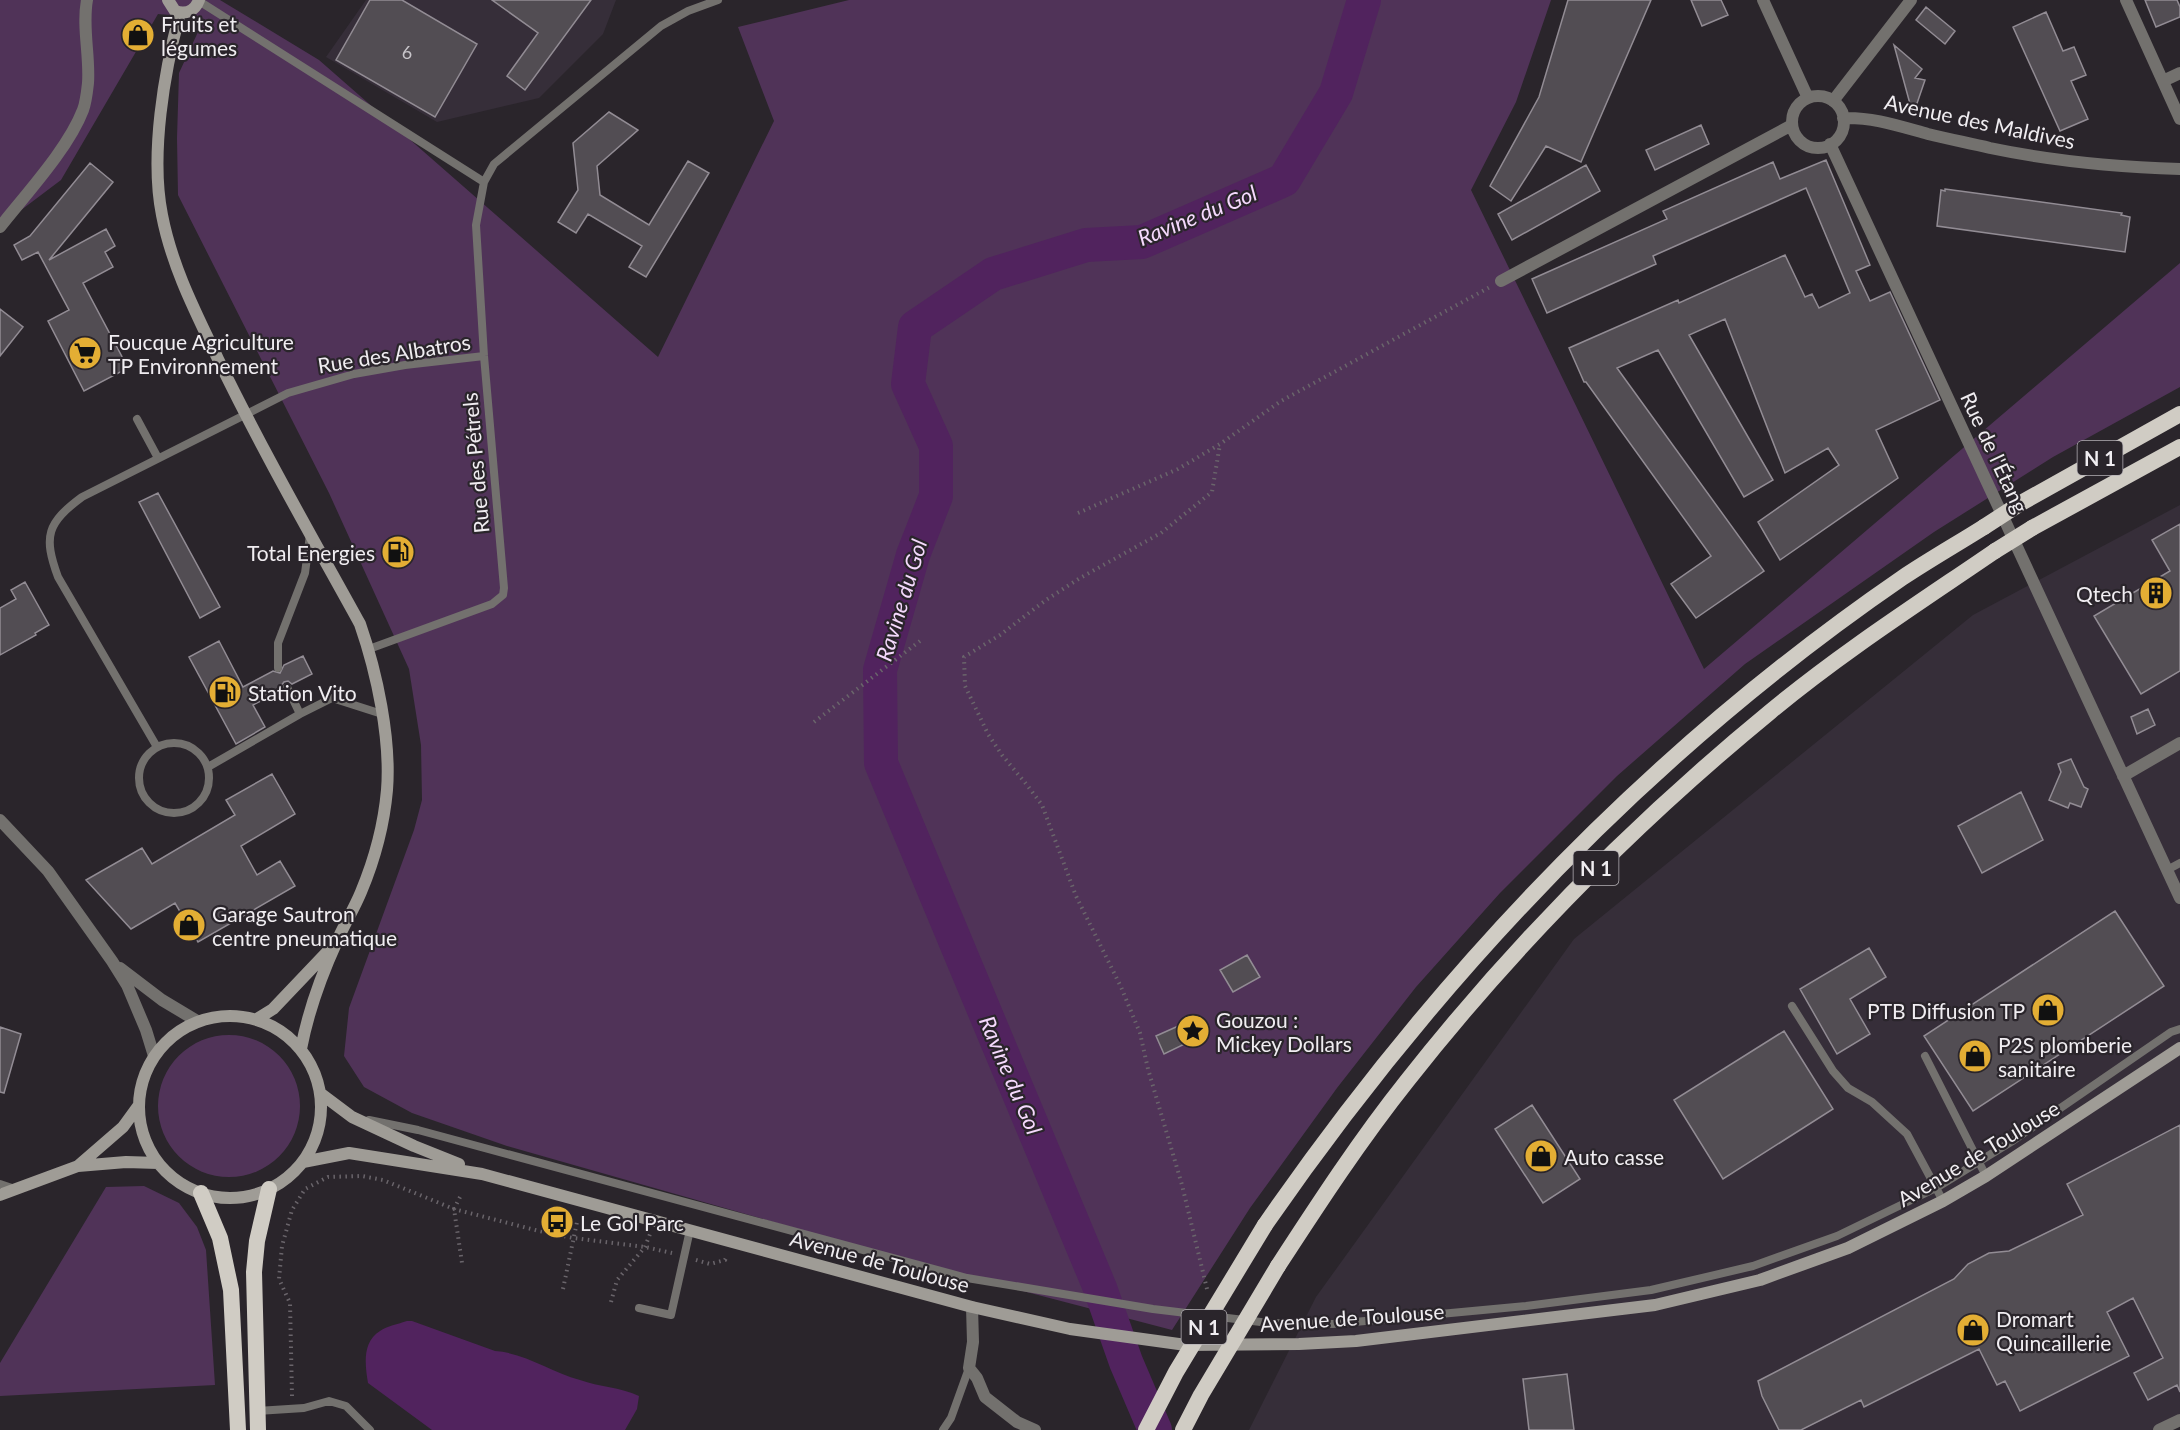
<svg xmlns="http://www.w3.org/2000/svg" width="2180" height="1430" viewBox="0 0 2180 1430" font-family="Lato,sans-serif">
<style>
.built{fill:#362e39}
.green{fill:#503358}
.water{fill:#51235e}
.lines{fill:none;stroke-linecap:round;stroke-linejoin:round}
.river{stroke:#51235e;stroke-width:34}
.building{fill:#524d53;stroke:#928c94;stroke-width:1.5}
.path{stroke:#6a656b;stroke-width:4;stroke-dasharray:1.5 4.5;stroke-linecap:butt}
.service{stroke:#73716e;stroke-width:8}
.minor{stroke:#73716e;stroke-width:12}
.secondary{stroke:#9f9c96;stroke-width:12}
.trunk{stroke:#d0ccc4;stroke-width:16}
.trunk-bridge{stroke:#d0ccc4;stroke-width:16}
.labels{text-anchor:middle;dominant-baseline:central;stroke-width:4.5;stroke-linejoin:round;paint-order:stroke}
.number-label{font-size:18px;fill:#c8c5ca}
.shield{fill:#2a252b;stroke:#b5b1b6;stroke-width:1.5}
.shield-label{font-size:20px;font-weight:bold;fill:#f0edf1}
.poi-label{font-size:21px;fill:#f0edf1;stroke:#2a252b;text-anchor:start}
.street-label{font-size:21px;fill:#f0edf1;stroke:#2a252b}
.water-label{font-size:22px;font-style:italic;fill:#f5d9fd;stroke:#2a252b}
</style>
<rect width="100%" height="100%" fill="#2a252b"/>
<path class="built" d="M366 0H616L603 34 539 98 437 122 326 57Z
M2180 505V1415L2154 1430H1249L1316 1297 1574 939 1973 615Z"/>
<path class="green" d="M0 0H220L319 60 658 357 774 121 738 27 849 0H1551L1516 102 1471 190 1704 669 2180 263V387L2053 457 1934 532 1745 664 1617 776 1500 893 1416 987 1337 1088 1250 1208 1172 1330 938 1269 507 1146 412 1113 364 1087 344 1056 349 1008 414 830 422 800 421 745 409 669 329 493 178 195 177 138 179 73 204 19 158 14 61 180 0 226Z
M158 1106a71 71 0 1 1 142 0a71 71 0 1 1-142 0Z
M144 1186 179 1203 197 1227 206 1250 215 1385 0 1396V1363L106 1187Z"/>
<path class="water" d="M407 1321H412L495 1351C525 1353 551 1372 580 1380 599 1387 620 1387 639 1396L637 1409 625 1430H432L368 1383C365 1365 362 1342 380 1331 387 1326 398 1324 407 1321Z"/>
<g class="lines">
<path class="river" d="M1155 1430 1126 1362 1100 1288 881 763 880 670 913 555 936 496V446L908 384 915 327 993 274 1086 245 1142 242 1284 180 1336 93 1364 0"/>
</g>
<path class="building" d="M370 0H402L477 44 435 117 336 60Z
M492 0H591L525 90 507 76 538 33Z
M1568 0H1651L1581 162 1546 146 1511 201 1490 186 1539 97Z
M1691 0H1721L1728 15 1702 26Z
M2145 0H2177L2180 7V17L2156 27Z
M1926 7 1955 31 1945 44 1916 20Z
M2046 12 2063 51 2074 47 2086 75 2071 81 2088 119 2060 131 2013 27Z
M1894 45 1922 69 1915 78 1925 80 1913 115Z
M609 112 638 130 597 166 600 195 649 225 688 161 709 173 646 277 629 267 642 246 588 214 576 233 558 222 578 190 573 143Z
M1701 125 1709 144 1655 170 1646 150Z
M1826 160 1870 265 1856 271 1870 301 1890 292 1940 400 1876 430 1898 478 1780 560 1758 522 1839 465 1828 448 1785 473 1725 319 1689 335 1773 480 1744 497 1658 350 1617 368 1764 571 1696 618 1671 584 1711 556 1586 382H1584L1569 348 1678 300 1679 303 1785 255 1805 297 1812 294 1819 308 1850 293 1806 188 1653 256 1656 264 1547 313 1532 279 1667 219 1663 211 1773 162 1780 179Z
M90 163 113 182 49 260 106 229 115 246 105 252 113 267 83 283 128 368 84 391 48 321 69 310 38 252 22 260 14 245 30 236Z
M1586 165 1600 191 1512 240 1498 214Z
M1945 189 2122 213 2121 215 2130 217 2125 252 1937 226 1941 190 1945 191Z
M0 309 23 327 0 356Z
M158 493 220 607 200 618 139 502Z
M2180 524V671L2141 694 2094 616 2170 571 2152 540Z
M25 582 49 625 35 633 36 635 0 655V608L16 599 11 590Z
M219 641 243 687 273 671 280 673 284 665 303 656 312 674 292 684 288 681 284 682 281 686 282 690 253 705 265 727 236 744 189 657Z
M2148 709 2155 725 2137 734 2131 717Z
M2071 759 2084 787 2088 789 2081 807 2070 803 2068 808 2049 800 2061 772 2058 764Z
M272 774 295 814 241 846 257 875 280 861 295 886 198 942 175 903 131 929 86 880 142 848 152 864 235 815 226 800Z
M2021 792 2043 840 1982 873 1958 826Z
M2115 911 2164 986 1973 1111 1924 1036Z
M1869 948 1886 977 1850 999 1870 1034 1837 1054 1800 989Z
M1247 955 1260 977 1233 992 1220 970Z
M1185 1023 1193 1040 1164 1054 1156 1036Z
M0 1027 21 1034 4 1093 0 1092Z
M1784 1031 1833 1109 1723 1179 1674 1100Z
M1532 1105 1580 1179 1543 1203 1495 1129Z
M2180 1125V1392L2177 1385 2148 1400 2134 1373 2163 1358 2133 1298 2107 1312 2129 1356 2020 1411 2005 1381 1997 1385 1979 1349 1864 1407 1861 1400 1801 1430H1779L1762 1396 1758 1381 1954 1279 1968 1264 1989 1253 2009 1251 2083 1215 2067 1184Z
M1567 1374 1574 1430H1529L1523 1379Z"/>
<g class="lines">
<path class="path" d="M1078 513 1178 469 1220 444 1281 401 1490 287
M814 722 920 641
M460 1197 454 1209 462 1263
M696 1260 710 1264 725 1260 727 1256
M563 1289 577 1222
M1207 1289 1182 1185 1148 1069 1140 1033 1121 987 1076 896 1042 805 1027 785 1002 755 988 734 965 686 964 657 1000 635 1046 600 1080 578 1161 533 1212 492 1220 444
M611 1302 617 1280 645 1247 650 1234
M292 1396 290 1303 279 1279 282 1246 292 1210 305 1189 328 1177 362 1176 383 1180 454 1209 539 1231 573 1238 645 1247 672 1253"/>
<path class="service" d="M199 1 484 182
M137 419 158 458
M369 649 492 604 503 595 504 588 484 356 476 225 484 182 494 164 661 26 688 11 718 0
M278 668V643L305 573 310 535
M287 687 300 714
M139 778a35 35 0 1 1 70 0a35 35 0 1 1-70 0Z
M157 747 58 577C43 536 47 523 82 497L288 393 354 374 405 365 484 356
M208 767 300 714 332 698 382 714
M2167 870 2180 863
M1792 1006 1833 1071 1848 1088 1872 1102 1907 1134 1943 1201
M1925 1056 1986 1176
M369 1120 418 1130 967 1278 1153 1309 1269 1323 1333 1324 1526 1306 1651 1290 1753 1266 1837 1236 1936 1188 2014 1140 2171 1032 2180 1029
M0 1184 15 1189
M639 1308 671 1315 690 1230
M257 1411 304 1408 329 1401 346 1406 370 1430
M943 1430 951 1418 969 1368"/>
<path class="minor" d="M1763 0 1808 98
M2126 0 2180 119
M2163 81 2180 73
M1792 122a26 26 0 1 1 52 0a26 26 0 1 1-52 0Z
M1833 101 1911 0
M1843 118C1873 117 1899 126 1928 134 1948 139 1969 143 1990 148 2052 161 2116 167 2180 169
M1830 144 2180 898
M0 227C26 194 68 149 83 110 86 102 87 92 88 83 90 56 82 27 87 0
M1501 281 1792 125
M2123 776 2180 743
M0 820 48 871 112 961 127 985 146 1030 154 1056
M120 968 162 1000 197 1021
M972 1307 973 1342 969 1368 977 1378 985 1397 1017 1422 1035 1430
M2159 1430 2180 1420"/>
<path class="secondary" d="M168 0 175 11C186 15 195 11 199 0
M180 13C164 72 150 155 162 215 172 267 196 313 218 359 262 450 312 537 360 624 377 673 391 739 387 790 384 824 374 861 361 892 354 909 344 925 337 941 321 976 308 1012 301 1049
M139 1107a91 91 0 1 1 182 0a91 91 0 1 1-182 0Z
M257 1019 273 1009 332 947
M320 1093 352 1117 414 1146 459 1164
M303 1162 349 1153 482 1174 972 1307 1070 1329 1186 1345 1299 1344 1356 1341 1655 1305 1760 1280 1848 1248 1943 1201 1986 1176 2180 1048
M78 1166 123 1127 139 1105
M0 1195 78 1166 126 1162 158 1163"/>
<path class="trunk" d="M2021 503 2180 414
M2032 528 2180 447
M201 1193 220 1238 231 1290 238 1430
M1265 1225C1438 975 1650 751 1902 578 1929 560 1957 544 1984 527
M1278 1266C1319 1203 1360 1140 1407 1081 1514 945 1636 822 1770 712 1841 653 1919 603 1995 551
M258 1430 254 1272 257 1241 269 1189"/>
<path class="trunk-bridge" d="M1984 527 2021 503
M1995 551 2032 528
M1146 1430 1176 1372 1265 1225
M1183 1430 1201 1395 1278 1266"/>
</g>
<defs>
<symbol id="shop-disc" viewBox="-11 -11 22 22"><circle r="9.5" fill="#e3ae34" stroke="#2a252b"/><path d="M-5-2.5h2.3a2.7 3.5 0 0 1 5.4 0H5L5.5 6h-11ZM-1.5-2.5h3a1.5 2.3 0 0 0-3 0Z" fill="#111"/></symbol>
<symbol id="supermarket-disc" viewBox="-11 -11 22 22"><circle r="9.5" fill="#e3ae34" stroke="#2a252b"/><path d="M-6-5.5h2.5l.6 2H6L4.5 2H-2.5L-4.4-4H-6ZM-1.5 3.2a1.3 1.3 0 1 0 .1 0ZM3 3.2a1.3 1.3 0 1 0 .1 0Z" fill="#111"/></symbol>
<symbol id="fuel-disc" viewBox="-11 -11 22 22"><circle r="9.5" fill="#e3ae34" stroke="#2a252b"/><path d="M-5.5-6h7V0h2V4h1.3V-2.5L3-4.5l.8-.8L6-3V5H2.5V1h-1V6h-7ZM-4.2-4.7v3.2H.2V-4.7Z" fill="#111"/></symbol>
<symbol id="building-disc" viewBox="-11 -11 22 22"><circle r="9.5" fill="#e3ae34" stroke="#2a252b"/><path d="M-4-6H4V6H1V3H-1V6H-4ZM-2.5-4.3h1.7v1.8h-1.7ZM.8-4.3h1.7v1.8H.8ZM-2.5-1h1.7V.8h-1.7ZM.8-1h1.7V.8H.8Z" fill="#111"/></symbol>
<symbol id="sight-disc" viewBox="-11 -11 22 22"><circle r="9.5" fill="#e3ae34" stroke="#2a252b"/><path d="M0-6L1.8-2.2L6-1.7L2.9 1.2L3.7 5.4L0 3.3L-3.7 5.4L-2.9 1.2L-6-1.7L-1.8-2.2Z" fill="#111"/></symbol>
<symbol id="bus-disc" viewBox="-11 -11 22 22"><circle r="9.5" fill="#e3ae34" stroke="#2a252b"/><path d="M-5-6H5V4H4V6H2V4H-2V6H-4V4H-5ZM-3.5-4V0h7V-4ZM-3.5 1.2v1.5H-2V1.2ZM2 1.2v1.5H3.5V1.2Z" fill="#111"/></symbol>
</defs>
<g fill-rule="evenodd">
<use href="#shop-disc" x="119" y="16" width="38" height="38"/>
<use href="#supermarket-disc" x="66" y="334" width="38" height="38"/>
<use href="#fuel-disc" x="379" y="533" width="38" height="38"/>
<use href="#building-disc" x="2137" y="574" width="38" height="38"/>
<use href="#fuel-disc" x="206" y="673" width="38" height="38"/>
<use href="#shop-disc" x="170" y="906" width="38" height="38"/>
<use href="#shop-disc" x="2029" y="991" width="38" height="38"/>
<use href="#sight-disc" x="1174" y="1012" width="38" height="38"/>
<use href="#shop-disc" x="1956" y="1037" width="38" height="38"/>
<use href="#shop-disc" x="1522" y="1137" width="38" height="38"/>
<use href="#bus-disc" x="538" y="1203" width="38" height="38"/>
<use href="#shop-disc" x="1954" y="1311" width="38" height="38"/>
</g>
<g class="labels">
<g class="number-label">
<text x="407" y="52">6</text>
</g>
<g class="shield">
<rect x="2077.5" y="441" width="45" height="34" rx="4.5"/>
<rect x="1573.5" y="851" width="45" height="34" rx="4.5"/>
<rect x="1181.5" y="1310" width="45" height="34" rx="4.5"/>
</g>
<g class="shield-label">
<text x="2100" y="458">N 1</text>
<text x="1596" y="868">N 1</text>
<text x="1204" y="1327">N 1</text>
</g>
<g class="poi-label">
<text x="161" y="23">Fruits et<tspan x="161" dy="24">légumes</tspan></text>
<text x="108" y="341">Foucque Agriculture<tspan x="108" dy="24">TP Environnement</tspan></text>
<text x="375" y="552" text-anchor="end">Total Energies</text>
<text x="2133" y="593" text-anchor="end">Qtech</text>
<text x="248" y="692">Station Vito</text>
<text x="212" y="913">Garage Sautron<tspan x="212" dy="24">centre pneumatique</tspan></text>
<text x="2025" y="1010" text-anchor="end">PTB Diffusion TP</text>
<text x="1216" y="1019">Gouzou :<tspan x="1216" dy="24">Mickey Dollars</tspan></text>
<text x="1998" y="1044">P2S plomberie<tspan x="1998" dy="24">sanitaire</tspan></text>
<text x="1564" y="1156">Auto casse</text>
<text x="580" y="1222">Le Gol Parc</text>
<text x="1996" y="1318">Dromart<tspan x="1996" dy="24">Quincaillerie</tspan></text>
</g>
<g class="street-label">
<text transform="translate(1980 121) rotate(12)">Avenue des Maldives</text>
<text transform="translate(394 353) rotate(-9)">Rue des Albatros</text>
<text transform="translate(1995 452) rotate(65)">Rue de l'Étang</text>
<text transform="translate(475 463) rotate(-95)">Rue des Pétrels</text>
<text transform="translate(1978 1153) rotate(-31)">Avenue de Toulouse</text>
<text transform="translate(880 1261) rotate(15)">Avenue de Toulouse</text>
<text transform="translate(1352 1317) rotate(-4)">Avenue de Toulouse</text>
</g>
<g class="water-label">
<text transform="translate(1197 215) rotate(-22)">Ravine du Gol</text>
<text transform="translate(901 600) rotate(-73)">Ravine du Gol</text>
<text transform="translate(1011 1075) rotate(67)">Ravine du Gol</text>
</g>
</g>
</svg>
